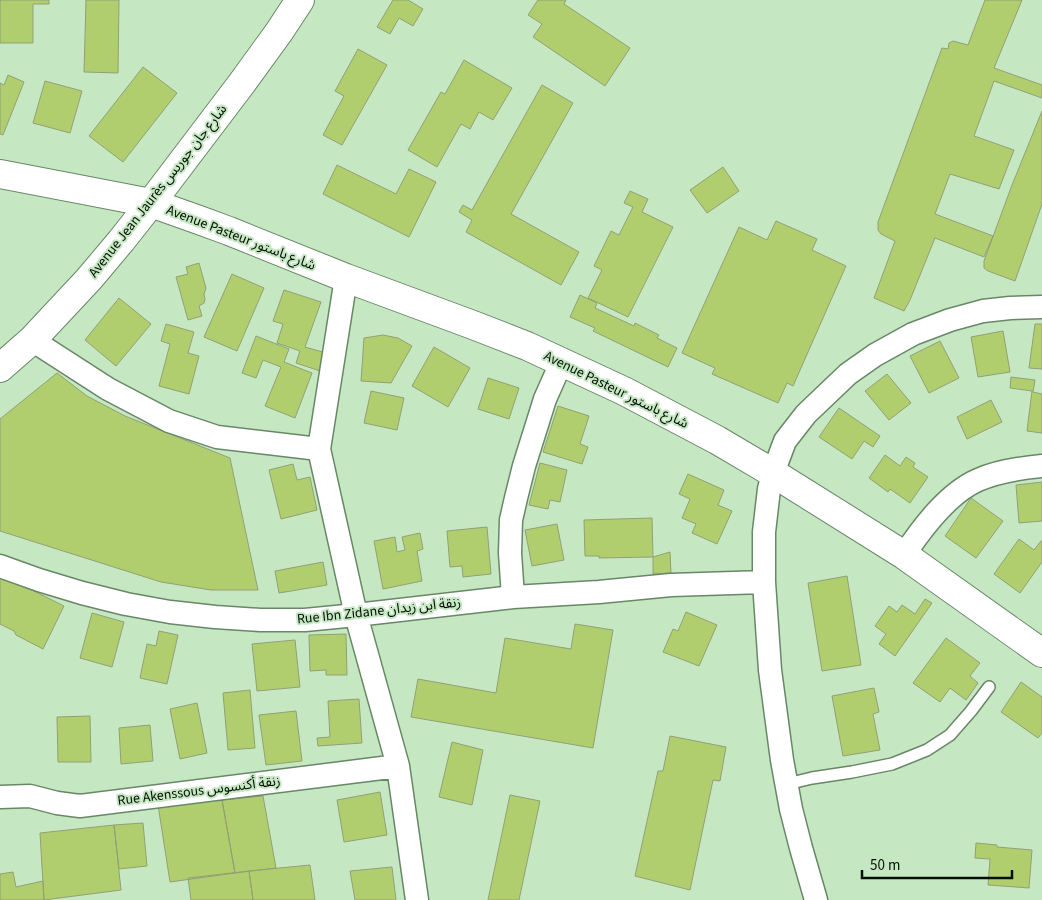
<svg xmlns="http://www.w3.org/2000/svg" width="1042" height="900" viewBox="0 0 1042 900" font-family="'Source Sans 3','Noto Sans Arabic',sans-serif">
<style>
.building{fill:#b1ce6f;stroke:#92a075}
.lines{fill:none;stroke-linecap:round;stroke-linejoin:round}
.service-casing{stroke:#688766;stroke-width:14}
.minor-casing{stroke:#688766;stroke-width:25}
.tertiary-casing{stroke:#688766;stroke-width:30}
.service{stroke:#fff;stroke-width:11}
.minor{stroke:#fff;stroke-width:22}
.tertiary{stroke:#fff;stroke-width:28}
.labels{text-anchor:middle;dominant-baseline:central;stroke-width:4;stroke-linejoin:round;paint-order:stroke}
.street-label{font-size:14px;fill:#050f04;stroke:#c5e8c3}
</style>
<rect width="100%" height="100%" fill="#c5e8c3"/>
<path class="building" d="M0 0H49V4H33V43H0Z
M86 0H119L118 73 84 72Z
M393 0H408L423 9 413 26 399 18 390 34 377 27Z
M538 0H566L564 4 630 48 605 86 533 37 542 24 528 15Z
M985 0H1022L994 68 1042 85V98L994 81 974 136 1014 150 999 189 950 174 935 214 993 236 984 257 935 238 910 300 904 311 874 298 895 241 881 234 878 230V222L942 48 948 49 949 43 953 41 968 45Z
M358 49 387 65 342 145 323 135 344 96 335 91Z
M464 60 512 88 493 120 479 112 470 129 461 124 437 167 408 150 441 92 445 94Z
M143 67 177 93 123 162 89 136Z
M8 75 24 82 3 135 0 134V83L4 85Z
M45 81 82 91 70 133 33 123Z
M542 85 573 103 511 214 579 252 561 285 466 232 472 220 459 212 463 205 472 210Z
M1042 111V204L1015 281 988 271 984 268V261L1012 185Z
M337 165 396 194 409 169 436 182 409 237 323 194Z
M723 167 739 191 707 213 690 190Z
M630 191 648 199 642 212 673 227 628 317 588 298 602 270 594 266 611 231 619 235 633 207 624 203Z
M776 221 817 239 812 250 846 266 793 386 787 383 778 403 712 374 715 368 682 353 739 227 767 240Z
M199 263 206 288 204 294 205 299 204 303 199 306 202 316 188 320 176 277 188 274 186 267Z
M232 274 264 288 237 351 204 337Z
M284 290 321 302 305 347 326 353 320 371 296 363 300 351 277 343 283 324 273 321Z
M580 295 597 303 595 308 634 326 635 323 659 335 657 338 677 348 668 367 593 331 595 328 570 317Z
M119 298 151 324 116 366 85 340Z
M166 324 194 332 188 353 199 356 189 394 159 386 170 344 161 341Z
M1035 324H1042V369L1029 368Z
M1003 331 1010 372 978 377 971 337Z
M383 335 398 338 412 346 391 383 361 381 364 338Z
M256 336 289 349 284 362 312 373 295 418 265 406 281 367 263 360 256 378 242 373Z
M940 341 959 378 929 393 910 356Z
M434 347 470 368 448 407 412 386Z
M57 373 87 396 125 416 230 458 258 590H211L161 582 0 531V419Z
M887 374 911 403 889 420 865 391Z
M1011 377 1035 380 1033 392 1042 394V433L1027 431 1032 391 1010 388Z
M488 378 519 388 509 419 478 409Z
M371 391 404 398 397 430 364 423Z
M991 400 1002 422 967 439 957 417Z
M558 406 589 416 580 444 588 447 582 464 543 452Z
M839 408 880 436 873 447 864 441 852 459 819 437Z
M885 455 900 466 906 457 915 463 913 467 928 477 910 503 890 489 888 492 869 478Z
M540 463 567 470 560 502 550 500 548 509 529 505Z
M293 464 297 480 310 477 317 510 281 519 269 470Z
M688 474 724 490 718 505 732 511 717 544 692 533 696 524 682 518 690 499 679 494Z
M1042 482V521L1019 523 1016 485Z
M971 498 1003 521 976 558 945 536Z
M652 518 653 557 599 558V556H585L584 520Z
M557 524 564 560 532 566 525 530Z
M487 527 491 574 463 577 462 566 450 567 447 531Z
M420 533 423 549 417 551 422 581 383 589 374 541 395 537 397 552 405 550 402 537Z
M1019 539 1034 550 1041 541H1042V562L1020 593 994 574Z
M670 552 671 573 653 574V557Z
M323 562 327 585 279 593 275 571Z
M0 574 64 606 43 649 16 635 14 631 0 624Z
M847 576 861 665 822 671 808 583Z
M925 599 932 603 895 656 879 644 886 634 875 626 889 606 897 612 902 605 915 614Z
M686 612 717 625 699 666 663 652 673 629 678 631Z
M92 613 124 622 112 667 80 658Z
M575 624 613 630 593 748 411 717 418 679 496 693 505 638 571 649Z
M159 631 178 635 167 684 140 678 147 644 156 646Z
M346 634 347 675H326V670L310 671 309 635Z
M946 638 980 663 970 676 978 683 966 700 950 688 940 702 913 683Z
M295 640 300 687 257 691 252 644Z
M1021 682 1042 697V733L1038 738 1001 712Z
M874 688 879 712 873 714 880 750 843 756 832 696Z
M250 690 255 748 228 750 223 693Z
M359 699 362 743 318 746 317 738 330 737 328 701Z
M197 703 207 753 180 759 170 709Z
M296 711 302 761 266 765 259 715Z
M90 716 91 762H58L57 717Z
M150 725 153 761 121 764 119 728Z
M670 736 726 747 720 781 713 780 690 890 635 876 658 771H663Z
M452 742 483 750 472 805 439 797Z
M380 792 387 835 344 842 337 800Z
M510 795 540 801 519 900H488Z
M263 796 276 868 235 873 222 800Z
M222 800 235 873 170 882 158 805Z
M143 823 147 866 119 869 114 825Z
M114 825 121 890 44 900 40 833Z
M976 843 997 845V847L1032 850 1029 888 988 885 990 859 975 858Z
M310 865 315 900H253L249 871Z
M392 867 396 900H355L350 871Z
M249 871 253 900H191L188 878Z
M13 872 16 887 43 881 44 900H0V874Z"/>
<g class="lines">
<defs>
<path id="service" d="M787 784 812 778 852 772 892 764 927 750 950 735 971 711 989 687"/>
<path id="minor" d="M346 278 319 449 356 615 398 766 417 900
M32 340 108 389 169 421 217 437 319 449
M904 555C922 528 948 493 978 480 998 471 1020 468 1042 466
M0 566 39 580 82 593 126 604 170 612 215 617 260 620H305L356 615 513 597 599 592 671 585 764 582
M513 597 510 553 511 520 516 498 524 466 545 399 561 363
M0 797 30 796 57 803 80 806 398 766
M816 900 801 848 791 809 782 760 770 670 764 582V532L769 489 773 473 785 441 806 414 848 374 875 355 913 334 950 320 983 311 1010 308 1042 307"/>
<path id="tertiary" d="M0 174 151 203 199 220 229 231 346 278 473 325 527 346 624 391 717 440 773 473 904 555 1042 653
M0 368 32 340 89 279 121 241 151 203 242 83 279 32 300 0"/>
</defs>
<use href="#service" class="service-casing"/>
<use href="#minor" class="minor-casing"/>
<use href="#tertiary" class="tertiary-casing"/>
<use href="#service" class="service"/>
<use href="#minor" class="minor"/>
<use href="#tertiary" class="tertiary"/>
</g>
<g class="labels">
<g class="street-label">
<text transform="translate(158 191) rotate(-52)">Avenue Jean Jaurès شارع جان جوريس</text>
<text transform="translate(241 238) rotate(21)">Avenue Pasteur شارع باستور</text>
<text transform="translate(616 390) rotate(26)">Avenue Pasteur شارع باستور</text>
<text transform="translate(379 611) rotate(-6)">Rue Ibn Zidane زنقة ابن زيدان</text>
<text transform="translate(199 791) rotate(-7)">Rue Akenssous زنقة أكنسوس</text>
</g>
</g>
<path d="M862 870v8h150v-8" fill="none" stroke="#050f04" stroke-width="2.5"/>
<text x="870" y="870" font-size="15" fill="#050f04" stroke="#c5e8c3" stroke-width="4" paint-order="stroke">50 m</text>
</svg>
